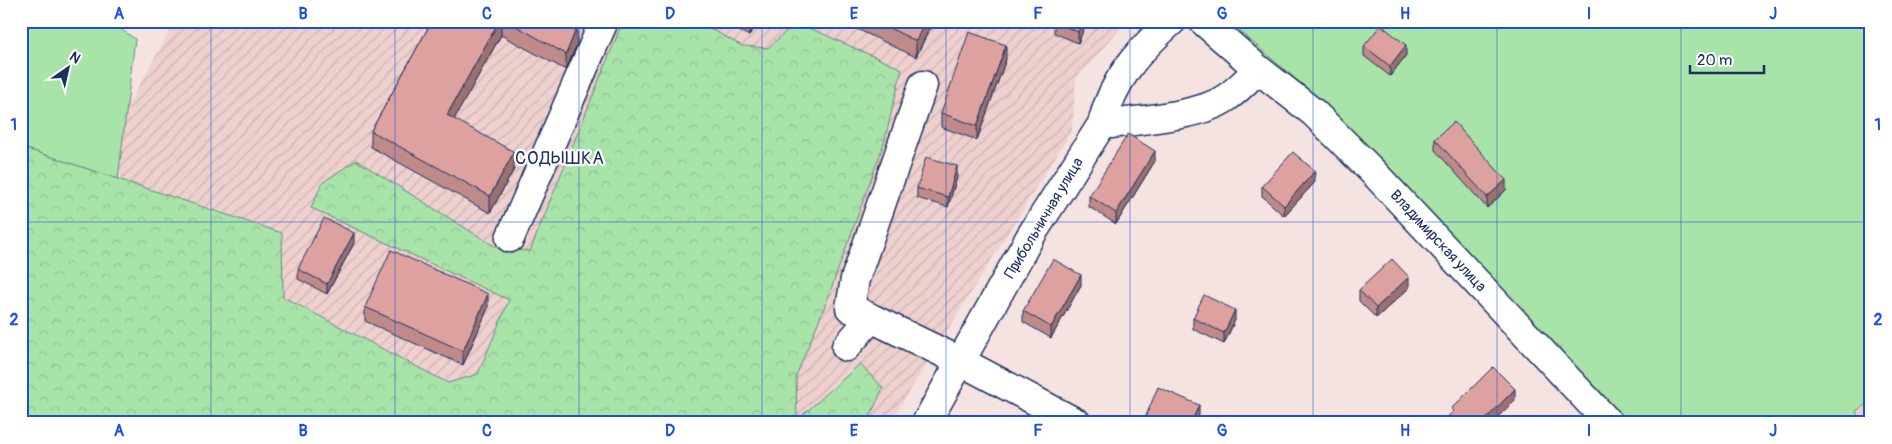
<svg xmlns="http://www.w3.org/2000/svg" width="1892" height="444" viewBox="0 0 1892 444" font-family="Pangolin,sans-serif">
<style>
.built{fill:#eed0ce}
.industrial{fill:url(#industrial-furrows)}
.green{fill:#a8e3a8;stroke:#628983}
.forest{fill:url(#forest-crowns);stroke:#628983}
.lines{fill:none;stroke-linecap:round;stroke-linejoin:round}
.minor-casing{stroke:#1b2f5e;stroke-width:31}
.minor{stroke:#fff;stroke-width:28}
.wall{fill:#be8b8a;stroke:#1b2f5e}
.shaded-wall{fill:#9b7170;stroke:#1b2f5e}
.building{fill:#dda2a0;stroke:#1b2f5e}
.grid{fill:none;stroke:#1d4ed8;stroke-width:1;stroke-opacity:0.55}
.labels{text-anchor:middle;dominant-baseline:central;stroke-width:4.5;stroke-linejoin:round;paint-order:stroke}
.street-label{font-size:15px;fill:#1b2f5e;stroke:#fff}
.quarter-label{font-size:18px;letter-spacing:1px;fill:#1b2f5e;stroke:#fff}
.neatline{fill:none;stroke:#1d4ed8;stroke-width:2}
.grid-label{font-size:16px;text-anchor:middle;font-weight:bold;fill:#1d4ed8}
</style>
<defs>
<pattern id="industrial-furrows" width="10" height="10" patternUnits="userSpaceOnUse" patternTransform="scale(1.25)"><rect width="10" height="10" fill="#eed0ce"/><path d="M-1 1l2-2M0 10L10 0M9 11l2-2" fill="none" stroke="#ccb3b3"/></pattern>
<pattern id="forest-crowns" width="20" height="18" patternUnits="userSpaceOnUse" patternTransform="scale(1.25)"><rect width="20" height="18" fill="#a8e3a8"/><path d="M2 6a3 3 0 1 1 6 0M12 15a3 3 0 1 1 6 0" fill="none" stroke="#90c393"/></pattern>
</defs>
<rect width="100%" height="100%" fill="#f5e3e2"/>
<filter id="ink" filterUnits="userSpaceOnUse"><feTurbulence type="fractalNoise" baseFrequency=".02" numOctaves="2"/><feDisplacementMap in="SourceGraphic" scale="10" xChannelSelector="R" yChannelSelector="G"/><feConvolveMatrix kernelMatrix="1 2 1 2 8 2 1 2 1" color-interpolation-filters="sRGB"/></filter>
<g filter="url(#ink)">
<path class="built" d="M1871 401V423H1861L1856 411Z"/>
<path class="industrial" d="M175 21H1127L1076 79 1072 130 890 423H466L73 205Z"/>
<path class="green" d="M21 21H109L135 39 118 179 21 147Z
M1228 21H1871V401L1856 411 1861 423H1630L1329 108Z"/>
<path class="forest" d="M623 21H697L742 46 768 48 796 22 902 69 884 143 826 303 796 376 797 420 860 364 883 388 867 423H21V147L282 233 283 297 448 383 478 374 509 300 311 208 322 183 356 160 499 249 530 251Z"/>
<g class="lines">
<defs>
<path id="minor" d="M1203 21 1258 69 1314 113 1375 174 1609 423
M1102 124H1112C1144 119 1200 116 1226 98 1238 90 1248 79 1258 69
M510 238 604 21
M871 318 850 308 855 279 923 85
M846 347 871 318 960 361 1077 423
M926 423 1030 237 1102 124C1113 79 1138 51 1172 21"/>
</defs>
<use href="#minor" class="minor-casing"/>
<use href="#minor" class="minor"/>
</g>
<path class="wall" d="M432 21H567L577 44 566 70 501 35 454 119 514 169 490 213 371 147V131Z
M720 21H756L749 36Z
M840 21H933L916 57Z
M1054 21H1087L1078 43 1054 33Z
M1364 46 1406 55 1390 76 1364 56Z
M1006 59 977 140 941 127V113Z
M1435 139 1506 190 1487 208 1435 150Z
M1155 161 1116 224 1089 207V196Z
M957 177 948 207 917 198V188Z
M1315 182 1284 216 1262 196V186Z
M354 243 327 294 298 279V269Z
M1081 285 1051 338 1023 322V311Z
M1409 288 1376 318 1359 301V290Z
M365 307 488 308 463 365 365 321Z
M1193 318 1235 320 1224 344 1193 329Z"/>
<path class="shaded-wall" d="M499 21H501V35L447 132V115Z
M749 21H756L749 36Z
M925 21H933L916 57V41Z
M1083 21H1087L1078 43V32Z
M577 27V44L566 70V54Z
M1006 45V59L977 140V126Z
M1406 45V55L1390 76V66Z
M1155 151V161L1116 224V213Z
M514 152V169L490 213V196Z
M957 166V177L948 207V197Z
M1315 171V182L1284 216V206Z
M1506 180V190L1487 208V197Z
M354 233V243L327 294V284Z
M1081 275V285L1051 338V327Z
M1409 277V288L1376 318V308Z
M488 294V308L463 365V351Z
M1235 310V320L1224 344V333Z
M1515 389V400L1492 423H1482Z
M1199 405V415L1196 423H1191Z"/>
<path class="building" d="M432 21H499L447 115 514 152 490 196 371 131Z
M507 21H567L577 27 566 54Z
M875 21H925L916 41Z
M1054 21H1083L1078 32 1054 22Z
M1381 25 1406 45 1390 66 1364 46Z
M969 32 1006 45 977 126 941 113Z
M1454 122 1506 180 1487 197 1435 139Z
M1128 134 1155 151 1116 213 1089 196Z
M1293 152 1315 171 1284 206 1262 186Z
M926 157 957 166 948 197 917 188Z
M324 218 354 233 327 284 298 269Z
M391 250 488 294 463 351 365 307Z
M1053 259 1081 275 1051 327 1023 311Z
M1392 259 1409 277 1376 308 1359 290Z
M1204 295 1235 310 1224 333 1193 318Z
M1493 367 1515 389 1482 423H1441L1454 411 1451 409Z
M1158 387 1199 405 1191 423H1143Z"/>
</g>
<path class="grid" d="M211 21V423M395 21V423M579 21V423M762 21V423M946 21V423M1130 21V423M1313 21V423M1497 21V423M1681 21V423M21 222H1871"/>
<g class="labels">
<g class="street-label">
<text transform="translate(1044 218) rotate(-59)">Прибольничная улица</text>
<text transform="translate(1438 241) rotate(47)">Владимирская улица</text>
</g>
<g class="quarter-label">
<text x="560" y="158">СОДЫШКА</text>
</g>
</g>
<rect width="1892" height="444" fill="none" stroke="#fff" stroke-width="55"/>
<g transform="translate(68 68) rotate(34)" stroke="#ffffff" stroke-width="4" paint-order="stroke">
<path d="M0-4L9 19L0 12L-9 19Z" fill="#1b2f5e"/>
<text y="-8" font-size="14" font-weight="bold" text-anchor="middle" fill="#1b2f5e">N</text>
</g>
<path d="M1690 65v8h74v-8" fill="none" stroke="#1b2f5e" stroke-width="2.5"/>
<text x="1697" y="65" font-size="15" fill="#1b2f5e" stroke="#ffffff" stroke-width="4" paint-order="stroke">20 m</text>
<rect x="28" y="28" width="1836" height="388" class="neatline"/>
<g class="grid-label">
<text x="119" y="19">A</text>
<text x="303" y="19">B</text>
<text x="487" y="19">C</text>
<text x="670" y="19">D</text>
<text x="854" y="19">E</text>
<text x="1038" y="19">F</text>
<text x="1222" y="19">G</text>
<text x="1405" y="19">H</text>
<text x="1589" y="19">I</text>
<text x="1773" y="19">J</text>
<text x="14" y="130">1</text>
<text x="1878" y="130">1</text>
<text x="14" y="325">2</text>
<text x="1878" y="325">2</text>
<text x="119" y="436">A</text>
<text x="303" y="436">B</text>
<text x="487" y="436">C</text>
<text x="670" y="436">D</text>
<text x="854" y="436">E</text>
<text x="1038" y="436">F</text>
<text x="1222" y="436">G</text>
<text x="1405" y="436">H</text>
<text x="1589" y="436">I</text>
<text x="1773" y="436">J</text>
</g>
</svg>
